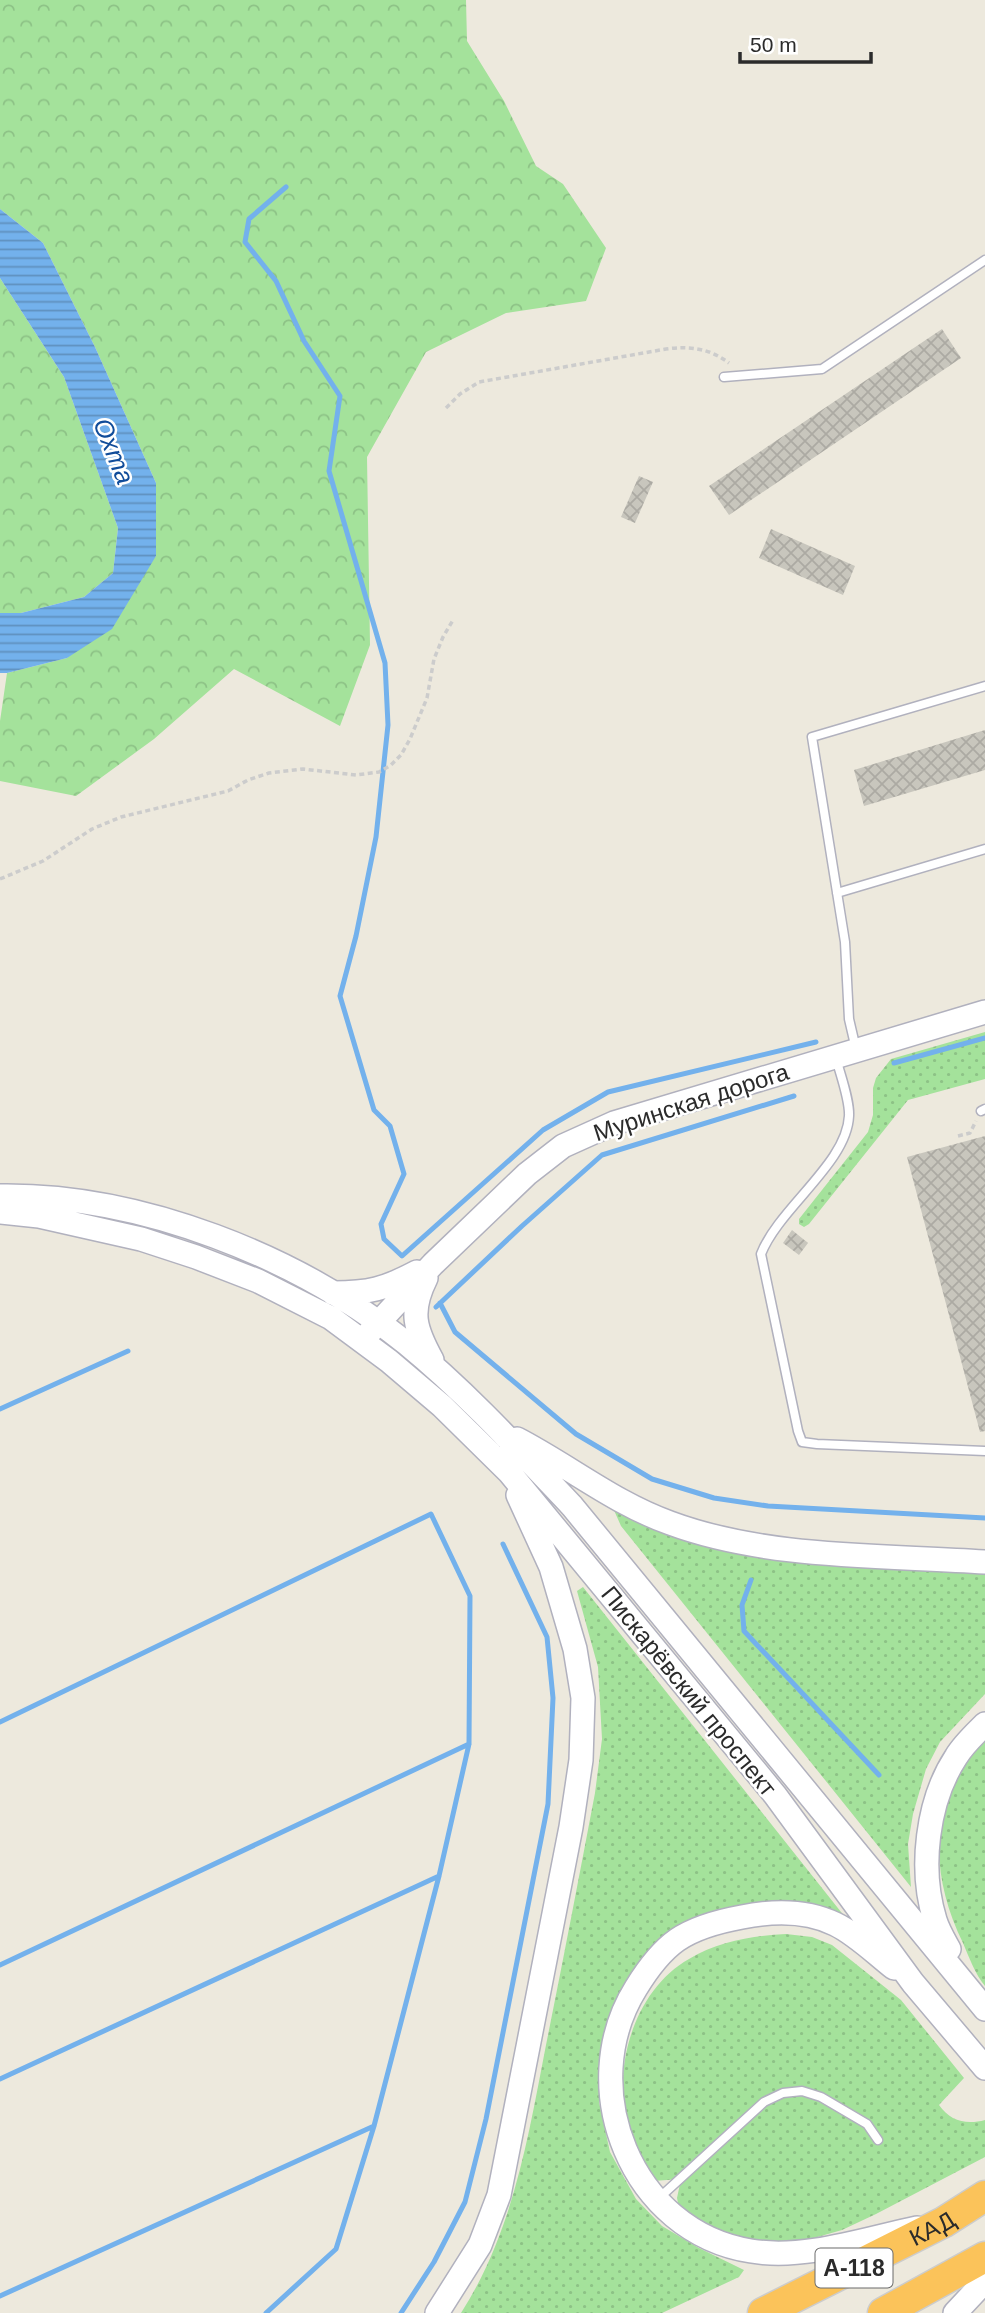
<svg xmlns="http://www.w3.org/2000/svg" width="985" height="2313" viewBox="0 0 985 2313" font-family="Arial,sans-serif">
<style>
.grass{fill:url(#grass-dots)}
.forest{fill:url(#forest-crowns)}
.water{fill:url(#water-rules)}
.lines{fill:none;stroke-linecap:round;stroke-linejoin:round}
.stream{stroke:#73b1ec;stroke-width:5}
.building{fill:url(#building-cross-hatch)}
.lane-casing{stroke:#b1b1be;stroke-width:11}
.secondary-casing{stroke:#b1b1be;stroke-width:26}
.highway-casing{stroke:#ccc;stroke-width:33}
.path{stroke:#ccc;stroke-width:3.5;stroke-dasharray:5 3.5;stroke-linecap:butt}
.lane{stroke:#fff;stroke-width:8}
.secondary{stroke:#fff;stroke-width:23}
.highway{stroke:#fbc35a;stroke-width:30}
.labels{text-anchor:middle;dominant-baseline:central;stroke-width:5;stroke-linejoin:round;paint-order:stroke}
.shield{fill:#fff;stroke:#6b6b6b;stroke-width:2}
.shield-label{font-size:23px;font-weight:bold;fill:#2b2b2b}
.street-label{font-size:24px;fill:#2b2b2b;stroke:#fff}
.water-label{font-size:26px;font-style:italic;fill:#104c9a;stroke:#fff}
</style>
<defs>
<pattern id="grass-dots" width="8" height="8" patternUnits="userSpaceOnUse" patternTransform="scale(1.75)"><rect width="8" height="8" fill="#a4e29b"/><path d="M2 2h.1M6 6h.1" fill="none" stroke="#8dc286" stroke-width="1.8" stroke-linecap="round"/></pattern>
<pattern id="forest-crowns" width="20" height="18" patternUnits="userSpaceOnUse" patternTransform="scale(1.75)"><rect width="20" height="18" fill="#a4e29b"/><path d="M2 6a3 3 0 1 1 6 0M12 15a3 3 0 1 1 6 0" fill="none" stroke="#8dc286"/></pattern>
<pattern id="water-rules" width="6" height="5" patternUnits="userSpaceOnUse" patternTransform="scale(1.75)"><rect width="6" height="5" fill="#73b1ec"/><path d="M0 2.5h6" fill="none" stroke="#5f90bf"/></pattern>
<pattern id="building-cross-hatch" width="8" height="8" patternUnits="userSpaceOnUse" patternTransform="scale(1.75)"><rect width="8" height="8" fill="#c8c6bd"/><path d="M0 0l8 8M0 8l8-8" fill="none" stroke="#acaaa3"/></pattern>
</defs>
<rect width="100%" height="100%" fill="#ede9dd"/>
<path class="grass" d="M985 1032V1079L908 1100 809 1224 804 1227 799 1224V1219L868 1132 873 1115V1088L876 1078 891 1059Z
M613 1508 712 1546 985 1570V1694L940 1742 926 1769 913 1814 908 1844 911 1887 621 1526Z
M583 1587 845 1917 755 1910 641 1964 615 2007 599 2061V2102L610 2152 636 2199 662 2226 699 2248 744 2270 739 2277 662 2313H461C513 2232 528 2138 546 2045 563 1961 579 1877 595 1793L602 1739 598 1667 577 1591Z
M985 1738V1986C975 1974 969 1957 963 1943 934 1883 928 1821 964 1762 969 1753 978 1746 985 1738Z
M786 1934 812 1937 832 1945 901 2000 964 2078 939 2105C950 2121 966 2125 985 2120V2157L876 2214 842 2230 807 2240 769 2245 710 2229 679 2208 677 2198 681 2179 653 2181C646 2168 638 2156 633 2143 608 2082 629 1993 689 1959 719 1941 752 1936 786 1934Z"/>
<path class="forest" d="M0 0H466L467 41 504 101 536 166 563 184 606 248 586 301 506 313 426 352 367 457 370 645 340 726 234 669 154 739 76 796 0 781V721L7 673 67 658 156 556V483L95 347 43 243 0 209Z
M0 278 64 377 118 528 113 573 84 597 21 613H0Z"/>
<path class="water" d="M0 209 43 243 95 347 156 483V556L112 629 67 658 7 673H0V613H21L84 597 113 573 118 528 64 377 0 278Z"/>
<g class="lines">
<path class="stream" d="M286 187 249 219 245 242 276 281 304 341 340 396 329 471 385 663 388 725 376 837 356 936 340 996 374 1110 390 1126 404 1174 381 1224 384 1239 402 1256 543 1130 608 1092 816 1042
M894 1063 985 1038
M440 1303 455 1332 576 1434 652 1479 714 1498 768 1506 985 1518
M436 1307 522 1226 602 1155 794 1096
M0 1409 128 1351
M751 1580 742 1605 744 1631 879 1775
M0 1722 431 1514 470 1596 469 1744 439 1876 374 2126 336 2249 266 2313
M0 1965 469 1744
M0 2079 439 1876
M0 2296 374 2126
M401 2313 434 2262 465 2202 486 2119 548 1804 553 1698 547 1637 503 1544"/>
</g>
<path class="building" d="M942 329 961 358 729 515 709 486Z
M639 476 653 482 635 523 621 517Z
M771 529 855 566 843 595 759 558Z
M985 730V770L864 806 854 770Z
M985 1136V1431L980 1432 907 1157Z
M792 1230 808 1243 799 1255 783 1243Z"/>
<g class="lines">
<defs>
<path id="lane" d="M724 377 822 369 985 260
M837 893 985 849
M856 1049 849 1019 845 942 812 737 985 686
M836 1058C840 1074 850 1100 849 1116 847 1163 779 1208 761 1254L798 1431 802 1442 817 1444 985 1451
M981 1111 985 1109
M659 2198 764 2102 783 2093 802 2091 821 2097 867 2124 878 2140"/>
<path id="secondary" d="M0 1196C140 1194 297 1256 406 1343 466 1392 519 1450 572 1506L985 2009
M0 1212 39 1216 141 1239 196 1257 258 1281 331 1318 389 1361 442 1406 509 1472 775 1795 913 1983 985 2068
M426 1278C409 1312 415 1329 432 1360
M333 1293C369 1293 385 1289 417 1272
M369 1333 433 1264 527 1174 563 1146 614 1123 985 1012
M517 1439C569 1466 614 1503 670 1523 767 1559 883 1555 985 1562
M949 1949C944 1940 938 1930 935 1920 919 1869 927 1801 956 1757 963 1745 975 1734 985 1724
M894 1968C876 1954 856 1934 835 1924 806 1910 772 1911 742 1917 720 1921 696 1927 677 1940 660 1952 647 1970 636 1988 574 2087 631 2232 751 2251 804 2260 865 2239 917 2228
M437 2313 480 2245 499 2195 571 1827 581 1760 583 1698 575 1649 551 1567 518 1495
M955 2313 985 2281"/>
<g id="highway">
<path id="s1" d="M763 2313 944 2222 985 2196"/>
<path d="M883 2313 985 2257"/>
</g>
</defs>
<use href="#lane" class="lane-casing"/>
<use href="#secondary" class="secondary-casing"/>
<use href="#highway" class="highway-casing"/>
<path class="path" d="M446 408 460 394 479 382 666 349C690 346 709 348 729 363
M0 879 43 861 92 829 121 817 228 791 248 780 269 773 303 769 356 775 379 772 391 765 401 755 410 739 427 698 434 659 443 637 453 620
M958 1136 970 1133 976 1121"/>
<use href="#lane" class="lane"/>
<use href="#secondary" class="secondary"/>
<use href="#highway" class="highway"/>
</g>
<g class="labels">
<rect class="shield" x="815.5" y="2248.5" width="77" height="39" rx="5"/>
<g class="shield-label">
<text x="854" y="2268">А-118</text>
</g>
<g class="street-label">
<text transform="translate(691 1102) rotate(-18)">Муринская дорога</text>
<text transform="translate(689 1691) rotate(51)">Пискарёвский проспект</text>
<text stroke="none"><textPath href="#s1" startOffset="189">КАД</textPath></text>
</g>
<g class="water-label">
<text transform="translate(114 451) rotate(68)">Охта</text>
</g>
</g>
<path d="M740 52v10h131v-10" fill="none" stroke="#2b2b2b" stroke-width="3.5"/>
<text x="750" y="52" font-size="21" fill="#2b2b2b" stroke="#ffffff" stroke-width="5" paint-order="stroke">50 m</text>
</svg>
